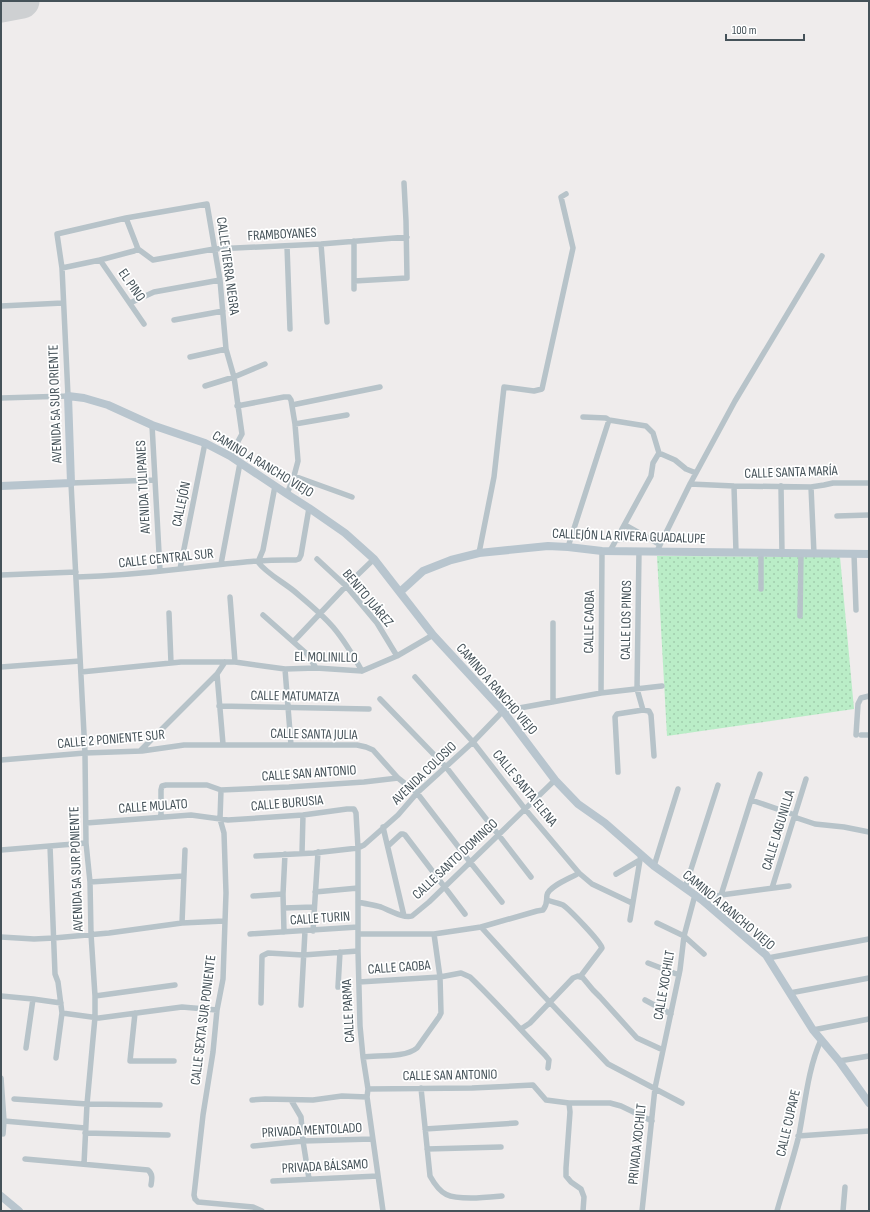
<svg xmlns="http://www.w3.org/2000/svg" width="870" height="1212" viewBox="0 0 870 1212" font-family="'Sofia Sans Condensed',sans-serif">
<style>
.grass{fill:url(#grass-dots)}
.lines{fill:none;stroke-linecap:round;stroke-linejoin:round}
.runway{stroke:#ced0d2;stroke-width:35}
.street{stroke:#b7c3c9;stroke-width:5.5}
.secondary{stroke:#b8c5ce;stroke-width:8}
.labels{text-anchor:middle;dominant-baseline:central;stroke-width:3.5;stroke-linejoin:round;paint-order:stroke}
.street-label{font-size:14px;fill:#455259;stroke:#fff}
</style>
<defs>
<pattern id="grass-dots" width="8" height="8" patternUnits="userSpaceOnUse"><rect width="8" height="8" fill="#baedc7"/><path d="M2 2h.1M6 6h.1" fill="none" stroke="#a1cdad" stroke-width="1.8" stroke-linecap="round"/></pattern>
</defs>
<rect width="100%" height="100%" fill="#efecec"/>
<path class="grass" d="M657 556 840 557 854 709 667 736Z"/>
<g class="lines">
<path class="runway" d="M1 5 22 1"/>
<path class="street" d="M126 218 138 249 153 260 214 249 321 244 407 237
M354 241V289
M321 244 327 322
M287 246 290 329
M100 260 144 324
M62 268 100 260 134 251 138 249
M354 281 407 278 406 221 404 183
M130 303 154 292 220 280
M1 306 63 303
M174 320 223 311
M190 357 226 349
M205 386 234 377 265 364
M1 398 68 396 62 268 57 234 126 218 207 204 220 280 226 349 234 377 242 434 230 456
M292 405 380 387
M237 406 284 397H289L291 400 295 424 298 461 294 476 287 494
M583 417 606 418 609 420 646 426 653 433 659 453 675 460 686 469 696 473
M295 424 347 415
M152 425 160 571
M294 476 352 497
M690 484 734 486 811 487 824 485 833 483H869
M734 486 736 552
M781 486 782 553
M811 487 814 554
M837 516 869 515
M625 525 659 544
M616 540 644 535
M568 547 609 420
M610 551 651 476 653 463 659 453
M639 551 637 689 643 710
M657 551 690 484 735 401 822 256
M479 553 494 477 504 387 534 391 542 389 573 248 561 197 566 194
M854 554 856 610
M317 559 346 586 377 623 397 656
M258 562C266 573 283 582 294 591 307 602 321 613 333 627 344 640 353 655 362 671
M258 562 263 550 275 486
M221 564 240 463
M180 569 205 443
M1 575 76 572
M77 577C111 576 146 573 180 569 219 565 257 559 296 560L299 559 301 555 309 508
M761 589V553
M230 597 235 662
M169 613 171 663
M263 615 307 654 316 668
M800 616 801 553
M553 623V702
M294 641 346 586 374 559
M1 667 80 661
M285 669 291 745
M81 672 181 662H235L285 669 316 668 362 671 397 656 433 635
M415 677 473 742 525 809 579 873 592 884 632 903
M601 693 602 551
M380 699 446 767 531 877
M219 706 369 709
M856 735 858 704 861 698 869 696
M861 735H869
M223 744 217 674 225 662
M140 751 217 674
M1 760 85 753 142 751 184 745H357L366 747 373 750 398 778 417 793 470 862 502 902
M618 772 615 717 617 714 643 710 649 711 651 715 654 756
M221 790 220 819 224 833 226 893 223 979 217 1010 213 1052 203 1115 194 1195 195 1199 198 1202 253 1207 262 1211
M751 800 795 815
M161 817V790L162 786 166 785H207L221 790 289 787 364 782 398 778
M794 817 815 824 844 827 869 832
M86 823 191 815 228 820 303 815 347 809H354L356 813 358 848V951L360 1026 363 1057 368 1089 367 1097 383 1211
M383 827 404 916
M50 846 55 974 58 982 62 1013 56 1058
M388 846 401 834H403L405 835 465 914
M1 850 86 843
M302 853 303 815
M256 856 314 853 358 848 364 845 398 815 417 793 473 742 503 711 601 693 662 686
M654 866 678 789
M616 874 640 860
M90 882 184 876
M685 888 718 785
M772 888 806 779
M315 892 358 888
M721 895 751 800 760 774
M253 896 283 894
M702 900 721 895 789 886
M358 902C366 904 374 905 381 907 389 910 404 919 412 916L429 902 555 780
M284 908 314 907
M630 920 641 854
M182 923 185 850
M657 923 684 936 704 954
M481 927 537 911 543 910C548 904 546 901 547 895 549 886 571 878 579 873
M313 931 318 852
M284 932 283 894 285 854
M250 934 358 927
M358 934H434L481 927 542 994 608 1064 682 1103
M1 937 34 939 54 938 109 933 182 923 224 921
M768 958 869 939
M648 963 679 975
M580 977 583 978 593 990 600 997 637 1038 663 1050
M359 982 440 977 461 973 470 977C496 1002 520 1029 545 1055L549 1060 548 1068
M338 987 340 952
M790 993 869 978
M1 996 33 999 61 1003
M95 996 175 985
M645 1000 671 1014
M261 1003 262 956 268 953 303 955 358 951
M301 1005 305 931
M62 1013 99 1018 182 1007 217 1010
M135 1013 130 1061H174
M521 1029 530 1023 573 978 578 976 580 977 602 948C600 941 570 910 563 905 559 903 552 902 547 900
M813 1030 869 1019
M26 1048 33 999
M363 1057C378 1055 405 1058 417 1048L439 1017 441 1013 440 977 434 934
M839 1061 869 1056
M1 1078 4 1121 3 1134
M421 1088 430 1176C441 1196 449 1198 471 1198 481 1198 491 1197 502 1196
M368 1089 472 1088 533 1085 546 1100 569 1103H610L621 1106 652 1121
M14 1099 87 1104 160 1105
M252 1100 265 1099 313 1100 342 1096 367 1097
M291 1100 301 1117 303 1141 309 1179
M569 1103 570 1112 566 1168V1176L571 1182 581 1189 584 1197 583 1211
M4 1121 85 1128
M425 1129 516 1123
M85 1133 168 1135
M798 1136 869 1131
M253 1146 303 1141 372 1139
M427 1149 501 1147
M25 1159 148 1170C153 1174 152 1179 151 1185
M84 1164 87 1104 95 1017V996L91 934 90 882 86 843 85 753 71 483 155 480
M273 1181 378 1176
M642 1211 655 1088 680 970 684 936 695 895
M777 1211C784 1186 793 1160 799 1135 805 1104 808 1068 821 1040
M843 1211 845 1187"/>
<path class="secondary" d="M1 486 71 483 68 396 84 398 108 405 152 425 205 443 230 456 287 494 309 508 345 533 374 559 433 635 503 711 555 780 578 804 605 823 654 866 702 900 766 955 813 1030 839 1061 869 1103
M400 592 423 571 451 560 479 553 548 546 568 547 602 551 869 554
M1 1196 19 1211"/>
</g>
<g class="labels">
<g class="street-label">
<text transform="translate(282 234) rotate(-3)">FRAMBOYANES</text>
<text transform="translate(228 266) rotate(82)">CALLE TIERRA NEGRA</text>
<text transform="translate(132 285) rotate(55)">EL PINO</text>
<text transform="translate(55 404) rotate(-92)">AVENIDA 5A SUR ORIENTE</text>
<text transform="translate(263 464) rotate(31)">CAMINO A RANCHO VIEJO</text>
<text transform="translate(791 472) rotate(-2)">CALLE SANTA MARÍA</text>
<text transform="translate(143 487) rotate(-93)">AVENIDA TULIPANES</text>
<text transform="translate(181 504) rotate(-78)">CALLEJÓN</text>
<text transform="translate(629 536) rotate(2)">CALLEJÓN LA RIVERA GUADALUPE</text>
<text transform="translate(166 558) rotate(-6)">CALLE CENTRAL SUR</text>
<text transform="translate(368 598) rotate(50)">BENITO JUÁREZ</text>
<text transform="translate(626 620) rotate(-89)">CALLE LOS PINOS</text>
<text transform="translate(589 622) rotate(-89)">CALLE CAOBA</text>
<text transform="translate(326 657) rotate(1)">EL MOLINILLO</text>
<text transform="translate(497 689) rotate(49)">CAMINO A RANCHO VIEJO</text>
<text transform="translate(295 696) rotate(1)">CALLE MATUMATZA</text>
<text transform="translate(314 734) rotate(1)">CALLE SANTA JULIA</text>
<text transform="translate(111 739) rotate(-5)">CALLE 2 PONIENTE SUR</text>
<text transform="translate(309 773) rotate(-4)">CALLE SAN ANTONIO</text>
<text transform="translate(424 773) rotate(-44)">AVENIDA COLOSIO</text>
<text transform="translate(525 788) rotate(51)">CALLE SANTA ELENA</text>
<text transform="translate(287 803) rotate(-5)">CALLE BURUSIA</text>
<text transform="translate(153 806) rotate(-4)">CALLE MULATO</text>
<text transform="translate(778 830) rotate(-73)">CALLE LAGUNILLA</text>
<text transform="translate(455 859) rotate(-43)">CALLE SANTO DOMINGO</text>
<text transform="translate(76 869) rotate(-92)">AVENIDA 5A SUR PONIENTE</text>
<text transform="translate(729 910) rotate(40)">CAMINO A RANCHO VIEJO</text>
<text transform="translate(320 918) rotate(-4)">CALLE TURIN</text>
<text transform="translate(399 967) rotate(-4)">CALLE CAOBA</text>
<text transform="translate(664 985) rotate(-80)">CALLE XOCHILT</text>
<text transform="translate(348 1011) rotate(-93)">CALLE PARMA</text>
<text transform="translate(203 1020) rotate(-83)">CALLE SEXTA SUR PONIENTE</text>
<text transform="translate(450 1075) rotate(-1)">CALLE SAN ANTONIO</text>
<text transform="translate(788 1123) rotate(-77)">CALLE CUPAPE</text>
<text transform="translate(312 1130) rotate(-3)">PRIVADA MENTOLADO</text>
<text transform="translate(637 1144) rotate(-84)">PRIVADA XOCHILT</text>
<text transform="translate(325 1166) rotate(-3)">PRIVADA BÁLSAMO</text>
</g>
</g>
<rect width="870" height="1212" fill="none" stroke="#455259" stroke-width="4"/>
<path d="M726 34v6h78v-6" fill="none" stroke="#455259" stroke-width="2"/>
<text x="732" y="34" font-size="12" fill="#455259" stroke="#ffffff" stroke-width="3" paint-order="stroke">100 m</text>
</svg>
